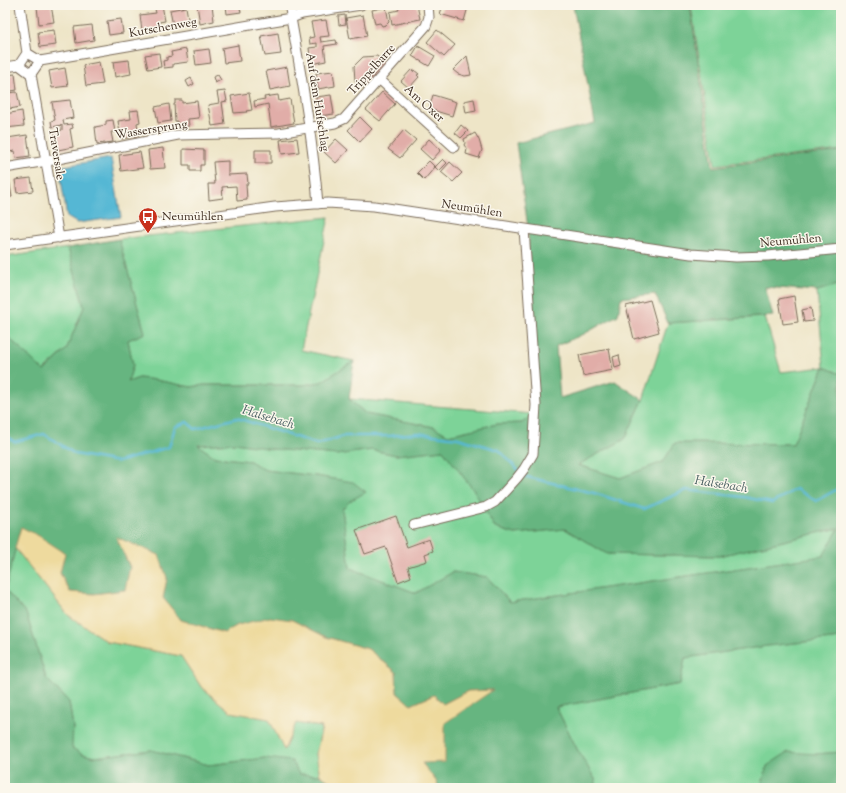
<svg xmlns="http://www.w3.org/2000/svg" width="846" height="793" viewBox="0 0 846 793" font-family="'Sorts Mill Goudy',serif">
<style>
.green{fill:#7dd398;stroke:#5c7e5b}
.forest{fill:#66b580;stroke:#50704f;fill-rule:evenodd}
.sand{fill:#eeda9e;stroke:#94825e}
.water{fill:#55b7d4;stroke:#487079}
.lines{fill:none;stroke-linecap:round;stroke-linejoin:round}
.stream{stroke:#55b7d4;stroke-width:2.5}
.building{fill:#e1ada8}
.minor-casing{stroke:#7a6b59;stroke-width:11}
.minor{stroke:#fff;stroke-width:9}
.labels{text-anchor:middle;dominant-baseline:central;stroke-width:3;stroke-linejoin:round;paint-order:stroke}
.street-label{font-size:12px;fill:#3b2a1e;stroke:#fbf7ec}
.poi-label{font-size:12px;fill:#3b2a1e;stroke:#fbf7ec;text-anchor:start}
.water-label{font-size:13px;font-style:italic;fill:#445b5e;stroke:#fbf7ec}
</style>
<rect width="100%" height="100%" fill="#fbf7ec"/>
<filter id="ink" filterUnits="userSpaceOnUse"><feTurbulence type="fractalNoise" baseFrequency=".025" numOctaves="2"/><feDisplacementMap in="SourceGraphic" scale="8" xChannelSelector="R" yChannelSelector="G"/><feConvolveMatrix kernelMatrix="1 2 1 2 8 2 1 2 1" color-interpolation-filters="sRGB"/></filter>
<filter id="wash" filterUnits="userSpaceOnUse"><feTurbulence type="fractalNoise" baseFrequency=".012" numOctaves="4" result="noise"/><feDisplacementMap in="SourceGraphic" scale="16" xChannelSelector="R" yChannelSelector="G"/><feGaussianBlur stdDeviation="0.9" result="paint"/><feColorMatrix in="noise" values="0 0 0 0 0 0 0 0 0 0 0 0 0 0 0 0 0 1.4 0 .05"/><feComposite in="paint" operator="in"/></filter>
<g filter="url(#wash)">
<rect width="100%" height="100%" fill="#eee5c7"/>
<path class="green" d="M691 5H841V150L715 165Z
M329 217 301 350 354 361 321 382 303 385H204L191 387 156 380 139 378 128 382 133 365 128 340 145 333 119 239Z
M68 248 84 307 66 350 43 371 5 334V257Z
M841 284V374L824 367 793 444 675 443 663 462 620 478 578 465 625 439 643 400 668 323 765 317 781 372 824 367 817 291Z
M349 399 533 414 522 423 497 424 448 435 434 427 366 414Z
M235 443 273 449 337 455 372 450 396 455 443 450 475 492 495 528 515 534 565 529 607 554 719 556 839 528 824 556 510 602 487 577 453 572 416 593 350 568 342 509 349 501 366 492 353 483 316 476 265 470 250 461 215 457 197 445Z
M15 548 68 615 108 642 181 656 202 688 231 712 269 719 284 749 296 723 322 727 316 754 320 775 299 774 265 758 209 765 151 750 95 757 82 754 71 748 73 727 69 702 46 678 26 613 5 590Z
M841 638V752L816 754 767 766 761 788H597L595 779 577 749 556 707 680 684 685 658 767 646Z"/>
<path class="forest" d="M573 5H690L713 167 841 151V284L817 291 765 287 773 316 668 323 655 294 621 298 618 315 584 334 556 346 560 398 615 381 643 400 625 439 578 465 620 478 663 462 675 443 793 444 824 367 841 374V638L767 646 685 658 680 684 556 707 577 749 595 779 597 788H439L436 781 422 763 444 723 492 690 468 691 443 704 434 695 411 705 397 693 396 672 368 649 326 637 292 620 238 625 224 633 181 620 163 598 167 578 117 538 130 568 125 590 94 594 70 592 60 573 21 527 5 590 26 613 46 678 69 702 73 727 72 748 82 754 95 757 151 750 209 765 265 758 292 761 299 774 320 775 340 788H5V334L44 371 66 350 84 307 68 248 119 239 145 333 128 340 133 365 128 382 139 378 156 380 191 387 204 385H303L321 382 354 361 349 399 366 414 434 427 448 435 497 424 522 423 533 414 528 228 516 143 595 123ZM235 443 273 449 337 455 372 450 396 455 443 450 475 492 495 528 515 534 565 529 607 554 719 556 839 528 823 556 510 602 487 577 453 572 416 593 350 568 342 509 350 501 366 492 353 482 316 476 265 470 250 461 215 457 198 445Z
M788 752 816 754 841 752V788H761L767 766Z"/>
<path class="sand" d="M21 527 39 536 65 553 60 573 70 592 94 594 125 590 130 567 116 537 159 555 167 578 163 598 181 620 224 633 238 625 270 617 292 620 326 637 368 649 396 672 397 693 411 705 434 695 443 704 468 691 493 690 445 723V762L422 763 436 781 439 788H371L369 787 340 788 320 775 316 754 322 727 296 723 284 750 269 719 231 712 202 688 181 656 108 642 68 615 15 548Z"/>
<path class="water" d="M111 158 121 217 77 223 67 217 59 167Z"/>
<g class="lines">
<path class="stream" d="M5 434 14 442 44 434 75 454 118 462 169 447 175 427 187 422 195 429 237 418 317 444 344 436H389L417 433 458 438 499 450 519 471
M523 476 594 493 644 509 686 490 744 497 772 503 796 489 816 501 841 487"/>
</g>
<g id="blocks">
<path class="building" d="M51 5 54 22 39 24 37 7Z
M154 5H162L165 21 159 22V28L142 31 140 15 156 13Z
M197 5H212L214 21 200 24Z
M226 5H239L241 12 227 14Z
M397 5H417L420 19 392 25 390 12 399 10Z
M443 5H462L468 7 464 21 440 14Z
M186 7 189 24 173 26 170 10Z
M386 7 389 22 386 25 382 26 380 23 375 24 372 10Z
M5 14H6L8 29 6 30 7 36 5 37Z
M345 15 346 24 339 25 338 16Z
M363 15 367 36 350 39 346 18Z
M121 19 123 33 109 35 107 21Z
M326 20 329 36 320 37 321 42 336 40 337 44 324 46 326 61 311 64 309 48 317 47V43L310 44 309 38 314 37 311 22Z
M92 25 94 40 76 43 74 27Z
M54 30 56 45 40 47 38 32Z
M437 30 455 45 444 57 427 42Z
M278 33 281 54 265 56 261 36Z
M238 45 240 61 224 63 222 48Z
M418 46 435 56 429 66 412 56Z
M186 49 188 62 173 64V67L164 68 163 61 167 60V57L172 56 171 52Z
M209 49 211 63 196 65 194 51Z
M159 53 161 67 148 69 145 55Z
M377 56 384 63 363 88 355 81 354 66 363 57Z
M467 56 471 75 465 76 458 74 453 70Z
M129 60 131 74 115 77 113 62Z
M99 62 103 84 86 86 83 65Z
M287 67 290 86 270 90 266 71Z
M65 68 68 86 52 88 49 71Z
M411 70 413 72 414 70 419 74 417 75 419 77 409 88 401 81Z
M333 71 335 86 318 89 316 73Z
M15 74 17 90 5 92V75Z
M218 75 221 80 215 83 213 77Z
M191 78 194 84 189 87 186 81Z
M225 91 227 101 222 102 225 124 212 126 208 105 219 103 217 92Z
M17 92 20 107 10 109 7 93Z
M382 92 395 104 380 121 366 110Z
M249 93 252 110 246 111 247 112 234 113 231 96Z
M278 95 279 101 290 99 294 123 271 127 268 104 255 107 254 101 265 99 264 97Z
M331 95 334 114 319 116 316 97Z
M433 95 456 102 452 116 429 109Z
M474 99 476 111 466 113 464 101Z
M70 100 73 118 63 120 64 125 72 124 73 128 70 129 73 147 58 150 55 132 62 130V125L52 127 51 121 55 120 52 102Z
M175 100H182V103L197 101 199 118 188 119 189 126 178 128 177 121H175L174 104H175Z
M169 104 171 121 158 123 155 107Z
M138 110 140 122 137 123 139 136 121 139 118 121 131 119 130 111Z
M22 111 24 126 5 128V114Z
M360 117 372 129 360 142 348 130Z
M113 120 115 132H111L113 142 97 144 95 127 106 125V121Z
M461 125 468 131 461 138 455 133Z
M404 130 416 140 400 158 388 149Z
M475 133 479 140 482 150 479 158 466 154 467 149 464 145 465 143 464 139Z
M27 135 30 156 16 158 15 151 9 152 7 138Z
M297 138 299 152 282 154 280 140Z
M336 139 348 150 336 163 324 152Z
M429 139 441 150 432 160 420 149Z
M163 148 165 168 150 169 148 150Z
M183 149 204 150V165H200V171H190V165H183Z
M255 150H271V163H255Z
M140 152 143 168 121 171 119 155Z
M443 159 447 163 439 171 435 167 424 180 417 173 429 161 435 167Z
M228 161V175L247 174 248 184H246L247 200 237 201 236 186 222 187 223 198 209 200 208 184H215L213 162Z
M450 162 462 173 453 182 441 172Z
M31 178 33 191 17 193 15 180Z
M9 179 12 197 5 198V180Z
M794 296 798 322 783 324 779 299Z
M650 300 659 332 634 339 626 306Z
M811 308 813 321 804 322 802 310Z
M609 349 613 370 583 376 579 355Z
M619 355 621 366 615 368 613 357Z
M396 516 407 547 429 539 433 551 425 554 427 561 408 567 411 577 398 582 386 547 365 554 356 530Z"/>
</g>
</g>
<g filter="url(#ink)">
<use href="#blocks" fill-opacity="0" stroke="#7a6b59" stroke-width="1"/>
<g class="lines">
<defs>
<path id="minor" d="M20 5 27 53 19 65 31 74 40 61 27 53
M290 5 291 18C302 80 313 141 318 204
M40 61 291 18 302 14 361 5
M5 67 19 65
M31 74 59 238
M379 79 454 147
M5 168 53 160 178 135 279 133 335 123 344 119 426 26 429 17 428 5
M5 245 275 207 328 203 374 206 691 254 736 257 768 256 841 249
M414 525 486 507 495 502 517 478 524 469 533 454 536 405 524 229"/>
</defs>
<use href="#minor" class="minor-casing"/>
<use href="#minor" class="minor"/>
</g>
</g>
<defs>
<symbol id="bus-pin" viewBox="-11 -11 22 30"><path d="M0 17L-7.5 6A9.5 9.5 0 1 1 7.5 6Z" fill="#c8321e" stroke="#fbf7ec"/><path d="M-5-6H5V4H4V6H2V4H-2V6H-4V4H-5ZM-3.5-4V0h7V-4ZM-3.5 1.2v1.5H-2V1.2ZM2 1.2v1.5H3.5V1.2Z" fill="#fff"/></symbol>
</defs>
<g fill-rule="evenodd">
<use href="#bus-pin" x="137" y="206" width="22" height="30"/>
</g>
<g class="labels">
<g class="street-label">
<text transform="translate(163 28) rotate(-10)">Kutschenweg</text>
<text transform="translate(372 70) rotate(-48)">Trippelbarre</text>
<text transform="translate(317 102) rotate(81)">Auf dem Hufschlag</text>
<text transform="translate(424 104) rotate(42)">Am Oxer</text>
<text transform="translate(151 130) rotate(-9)">Wassersprung</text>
<text transform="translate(56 154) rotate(81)">Traversale</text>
<text transform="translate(472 209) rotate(9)">Neumühlen</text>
<text transform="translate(791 241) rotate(-5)">Neumühlen</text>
</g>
<g class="poi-label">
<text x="162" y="217">Neumühlen</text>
</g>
<g class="water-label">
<text transform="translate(268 418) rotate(17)">Halsebach</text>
<text transform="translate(721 485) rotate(9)">Halsebach</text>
</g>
</g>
<rect width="846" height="793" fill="none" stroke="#fbf7ec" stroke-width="20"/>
</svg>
